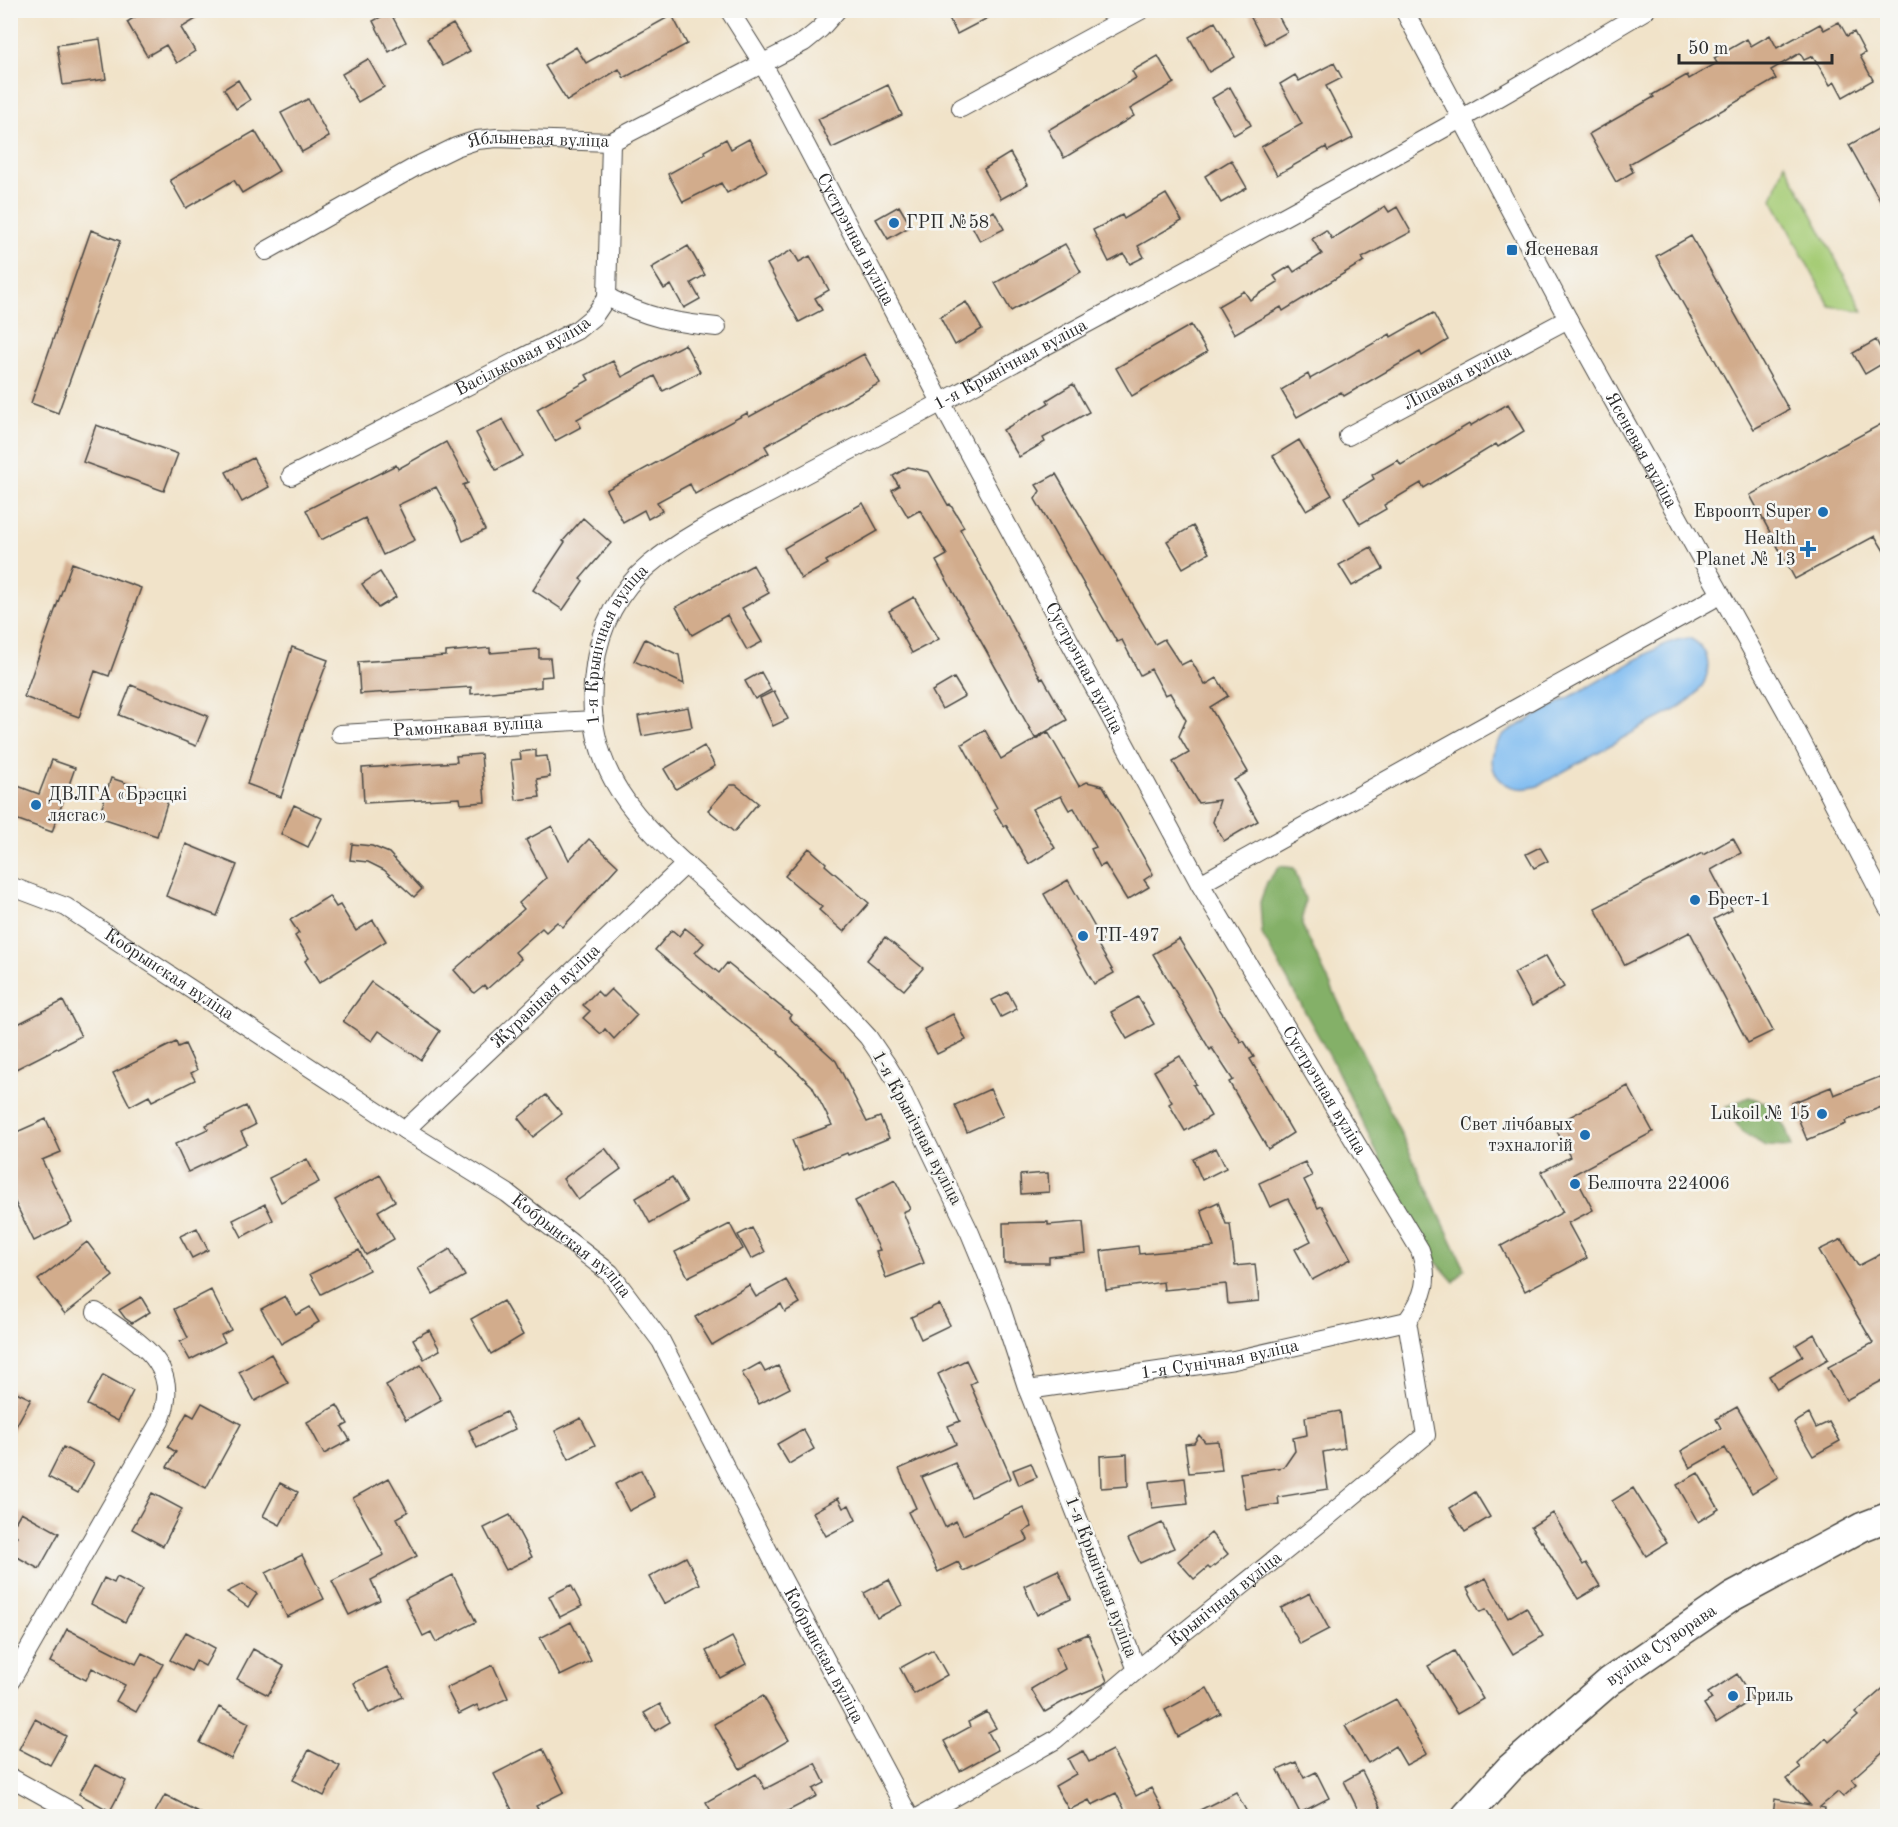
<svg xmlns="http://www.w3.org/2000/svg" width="1898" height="1827" viewBox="0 0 1898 1827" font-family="'Old Standard TT',serif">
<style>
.green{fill:#a6cc76;stroke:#687c50;stroke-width:1.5}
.forest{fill:#84b067;stroke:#586e49;stroke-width:1.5}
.water{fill:#7ebbf1;stroke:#54738e;stroke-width:1.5}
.building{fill:#d2ac8c}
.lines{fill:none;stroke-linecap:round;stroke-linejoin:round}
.street-casing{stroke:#494743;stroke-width:20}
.primary-casing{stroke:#494743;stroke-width:31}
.street{stroke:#fff;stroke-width:18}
.primary{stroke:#fff;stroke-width:28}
.poi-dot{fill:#1f6fb2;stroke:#f6f6f2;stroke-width:2}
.labels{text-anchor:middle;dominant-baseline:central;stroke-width:5;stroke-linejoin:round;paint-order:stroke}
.street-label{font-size:18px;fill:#2b2b2b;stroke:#f6f6f2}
.poi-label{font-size:18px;fill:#2b2b2b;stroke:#f6f6f2;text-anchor:start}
</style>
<rect width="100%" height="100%" fill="#f6f6f2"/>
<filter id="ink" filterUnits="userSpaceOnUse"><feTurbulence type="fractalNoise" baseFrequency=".0167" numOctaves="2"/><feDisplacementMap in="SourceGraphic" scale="12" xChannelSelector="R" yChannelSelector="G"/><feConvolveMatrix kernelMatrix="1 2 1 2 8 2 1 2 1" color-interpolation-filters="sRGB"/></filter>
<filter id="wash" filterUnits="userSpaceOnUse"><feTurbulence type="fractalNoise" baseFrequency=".008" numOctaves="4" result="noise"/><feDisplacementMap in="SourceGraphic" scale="24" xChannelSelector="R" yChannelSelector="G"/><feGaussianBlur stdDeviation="1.35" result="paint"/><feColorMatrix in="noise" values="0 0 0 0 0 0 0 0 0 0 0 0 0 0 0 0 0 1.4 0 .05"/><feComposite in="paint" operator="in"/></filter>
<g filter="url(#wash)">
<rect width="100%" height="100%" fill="#f1e3c9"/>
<path class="green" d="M1785 163 1863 311 1830 306 1772 199Z"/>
<path class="forest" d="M1280 866 1294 868 1305 899 1302 925 1465 1269 1454 1282 1422 1246 1334 1064 1262 934 1260 902 1267 882Z
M1749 1097 1769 1104 1786 1129 1792 1147 1765 1146 1741 1131 1726 1107Z"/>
<path class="water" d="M1689 638C1713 649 1713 677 1695 695 1681 709 1661 717 1644 726 1609 746 1574 766 1538 786 1500 798 1476 762 1505 733L1663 645 1677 640Z"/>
<g id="blocks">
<path class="building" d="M146 10H211L181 28 195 51 177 63 166 45 147 56 127 22Z
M945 10H1003L957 34Z
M1247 10H1275L1287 32 1265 44Z
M390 12 406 42 389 52 373 21Z
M672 15 687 44 624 78 619 69 567 101 545 66 576 47 586 63Z
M1215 22 1235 57 1209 72 1189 37Z
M1839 22 1847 36 1854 32 1865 53 1860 56 1873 80 1843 97 1835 82 1830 85 1813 56 1804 60 1800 53 1771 70 1776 79 1629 164 1633 172 1616 182 1589 134 1654 97 1652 95 1687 75 1689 79 1717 63 1714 58 1747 39 1751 46 1770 35 1777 48 1820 24 1824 30Z
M453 24 470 51 443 66 427 39Z
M100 39 106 79 63 85 57 45Z
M1158 56 1174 83 1130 109 1134 116 1064 158 1048 130 1136 78 1132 71Z
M368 59 384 87 358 102 342 74Z
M1334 63 1342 78 1326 86 1353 138 1328 151 1326 147 1277 175 1261 147 1302 124 1280 84 1295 75 1299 81Z
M238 80 250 100 236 109 224 89Z
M888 85 902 115 832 148 818 119Z
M1230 87 1251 125 1234 135 1212 98Z
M308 99 329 137 302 152 281 113Z
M1887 124V213L1849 145Z
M255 131 279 171 242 193 234 180 186 208 170 180Z
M726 139 731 149 749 139 767 171 727 193 721 183 683 202 668 174 705 154 704 151Z
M1010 153 1028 184 1001 199 984 169Z
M1231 160 1247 188 1221 203 1205 176Z
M1166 194 1182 221 1138 246 1144 257 1130 264 1124 254 1109 262 1093 230 1122 215 1124 219Z
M899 206 911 226 888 239 876 219Z
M1385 206 1389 212 1397 207 1411 232 1362 258 1364 261 1283 311 1281 307 1234 334 1218 306 1244 291 1250 300 1278 282 1274 276 1290 266 1294 272 1322 254 1312 239 1326 230 1332 239Z
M994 211 1004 229 980 241 971 224Z
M91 230 120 241 58 413 31 403Z
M1691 236 1789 410 1754 429 1656 256Z
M1065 244 1081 272 1011 311 995 283Z
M688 246 705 275 691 283 700 299 684 308 671 285 664 289 651 268Z
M792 250 799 262 810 256 829 290 815 298 822 310 799 322 767 264Z
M966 302 982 329 955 345 940 317Z
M1433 313 1448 340 1422 356 1420 352 1344 396 1341 392 1297 417 1281 390 1308 374 1310 379 1390 334 1391 337Z
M1191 325 1207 352 1132 396 1116 368Z
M1876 340 1887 361 1865 374 1853 353Z
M685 344 700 372 663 391 655 376 577 419 581 427 555 441 537 409 589 380 586 375 613 361 622 377Z
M864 354 880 383 765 446 769 453 695 494 690 484 657 502 662 511 648 519 644 510 623 522 606 490 747 413 749 417Z
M1073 384 1089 412 1043 438 1045 442 1019 457 1003 430 1049 403 1047 400Z
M1508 404 1524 431 1498 447 1496 444 1424 488 1421 483 1384 505 1386 509 1360 524 1344 497 1374 479 1372 475 1398 460 1401 465 1469 424 1470 426Z
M503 419 523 456 496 470 476 433Z
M1887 421V556L1875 536 1795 579 1750 495Z
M96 425 178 454 164 491 83 462Z
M1299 440 1332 495 1306 510 1273 456Z
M446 442 468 483 463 485 485 530 463 541 455 521 436 487 398 505 415 540 383 555 365 518 321 540 306 510 396 465 398 469Z
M253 458 269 487 242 502 226 472Z
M908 467 929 472 948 505 950 504 964 527 960 529 1041 679 1043 678 1067 720 1035 738 936 561 947 555 920 510 908 517 892 490 899 486 893 476Z
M1056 474 1155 644 1164 639 1181 665 1191 660 1205 685 1217 678 1228 696 1210 707 1248 772 1234 780 1258 821 1224 841 1213 822 1220 800 1198 803 1173 762 1189 753 1179 736 1186 720 1170 693 1165 695 1151 669 1140 675 1122 640 1117 642 1035 499 1040 491 1036 485Z
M863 503 878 531 826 561 828 564 801 579 784 548Z
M583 518 611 543 580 579 583 581 563 610 533 590 565 542 563 541Z
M1193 526 1209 553 1183 568 1167 541Z
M1371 547 1383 569 1352 586 1339 565Z
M72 563 141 588 109 676 95 671 79 717 24 697Z
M753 565 769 593 742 608 762 642 747 650 727 615 692 635 676 607Z
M380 572 396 597 378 608 362 584Z
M914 597 939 639 912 653 889 611Z
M645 639 679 655 684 684 634 661Z
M292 647 328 660 307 716 281 797 247 784Z
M490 648V653L539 649V658H550L552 676 541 677V687L471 694V687L360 694 358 662 446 656V652Z
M761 672 771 690 755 699 745 681Z
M954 678 965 696 942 709 932 691Z
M131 685 208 716 196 746 119 715Z
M774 691 788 719 773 726 760 698Z
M688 707 692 727 642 736 638 716Z
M985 730 1001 759 1048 732 1079 786 1087 782 1103 786 1153 874 1144 880 1149 887 1127 900 1105 864 1100 867 1091 849 1096 847 1074 808 1069 810 1061 796 1032 809 1055 848 1029 864 1006 825 1004 827 994 810 997 808 962 744Z
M704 746 715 766 676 789 664 769Z
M536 750V757L547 756 550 777 537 779 540 797 516 800 511 760 521 759 520 752Z
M481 754 485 802 461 804 460 798 364 803 362 768 457 762 456 756Z
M52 760 75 768 52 832 10 817V783L39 794Z
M111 778 169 797 157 836 99 817Z
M730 785H736L758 803 734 832 708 810Z
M294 805 322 818 308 847 281 834Z
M552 826 569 860 589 839 618 866 563 927 557 922 546 932 542 928 515 952 521 959 487 989 484 985 474 993 454 970 524 909 519 903 546 878 526 840Z
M1733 838 1741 853 1711 870 1732 910 1714 919 1773 1031 1748 1043 1690 932 1625 965 1595 908 1702 853 1703 855Z
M186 844 237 865 217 916 166 896Z
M352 844 372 846 389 853 422 889 414 897 384 870 368 862 350 860Z
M1540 847 1548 861 1534 868 1526 854Z
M809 848 826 863 825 865 869 903 844 932 819 910 822 907 785 876Z
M1068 880 1102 940 1097 943 1114 973 1094 984 1044 894Z
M329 896 336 907 340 905 356 931 373 920 386 941 319 983 305 961 309 958 295 936 299 933 290 920Z
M685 928 704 943 695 953 719 973 727 963 791 1015 789 1018 836 1061 867 1122 880 1117 889 1138 848 1155 847 1153 804 1170 792 1140 832 1125 812 1086 778 1053 779 1052 734 1017 655 950 672 930 679 936Z
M885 937 923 968 904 990 867 960Z
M1179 939 1210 988 1220 1010 1241 1042 1244 1041 1254 1057 1250 1059 1293 1133 1268 1149 1229 1082 1233 1080 1212 1048 1210 1050 1153 954Z
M1546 956 1564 987 1532 1006 1514 973Z
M371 982 440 1031 421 1060 379 1031 372 1041 343 1021Z
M611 989 637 1015 614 1039 605 1029 601 1034 583 1018 590 1011 583 1005 597 991 603 997Z
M1008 992 1017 1009 1001 1017 992 1000Z
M1138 997 1154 1024 1127 1039 1111 1012Z
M63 1001 81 1036 10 1072V1028Z
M953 1014 966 1040 937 1054 924 1029Z
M176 1042 178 1047 185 1044 197 1070 191 1073 195 1080 152 1101 149 1096 130 1106 113 1073Z
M1180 1056 1196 1084 1193 1085 1211 1116 1185 1131 1169 1104 1172 1102 1154 1071Z
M1887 1074V1105L1845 1121 1846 1124 1807 1140 1792 1103 1831 1087 1834 1095Z
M1628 1086 1653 1132 1574 1174 1593 1210 1568 1223 1587 1258 1525 1291 1501 1246 1563 1212 1541 1172 1570 1157 1554 1125Z
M990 1089 1003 1116 967 1132 955 1105Z
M546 1095 562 1114 533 1137 518 1118Z
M246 1106 255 1125 241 1132 247 1144 188 1172 175 1144 208 1129 206 1125Z
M46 1119 61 1152 42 1160 72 1222 34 1241 10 1192V1135Z
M605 1148 621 1169 578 1200 563 1179Z
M1216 1148 1226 1168 1202 1180 1193 1159Z
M307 1159 319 1182 281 1202 269 1178Z
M1305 1162 1312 1176 1304 1180 1318 1208 1322 1206 1351 1259 1312 1280 1295 1249 1311 1241 1288 1199 1270 1207 1259 1183Z
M1048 1173 1049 1192 1021 1194 1020 1175Z
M380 1175 395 1201 378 1211 394 1239 366 1255 335 1200Z
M672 1177 687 1202 650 1223 636 1198Z
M895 1180 910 1209 903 1212 924 1263 886 1278 876 1251 880 1250 855 1201Z
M1218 1202 1226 1224H1230L1235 1266 1255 1264 1259 1301 1228 1304 1226 1284 1164 1290 1163 1282 1106 1290 1101 1251 1138 1246 1139 1254 1214 1247 1201 1210Z
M265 1204 273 1220 242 1237 233 1220Z
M1048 1222V1225L1083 1222 1086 1253 1049 1257V1263H1004L1003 1223Z
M730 1224 743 1249 688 1277 675 1252Z
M197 1228 208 1250 192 1258 180 1236Z
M752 1228 765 1252 751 1259 738 1235Z
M1842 1239 1858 1266 1887 1251V1378L1846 1400 1828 1367 1873 1343 1819 1250Z
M87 1242 113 1276 65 1314 38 1280Z
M450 1249 465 1276 433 1294 418 1268Z
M359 1250 369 1270 321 1294 310 1274Z
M786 1280 800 1303 785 1312 781 1304 712 1345 695 1317 749 1285 756 1297Z
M211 1290 231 1330 221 1335 225 1342 190 1360 180 1342 188 1338 174 1309Z
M285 1296 296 1315 310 1307 319 1322 281 1344 261 1309Z
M141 1297 150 1312 132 1323 125 1318 119 1310Z
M503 1301 523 1335 491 1354 471 1319Z
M939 1304 950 1325 921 1339 911 1317Z
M429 1330 440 1350 424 1359 413 1339Z
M1814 1334 1828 1359 1777 1389 1769 1376 1803 1356 1796 1345Z
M271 1354 288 1383 255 1401 239 1372Z
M966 1360 976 1381 970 1384 1011 1478 971 1497 955 1463 922 1477 945 1527 956 1521 963 1535 1023 1507 1032 1527 1024 1531 1028 1540 963 1571 958 1562 938 1572 908 1512 916 1508 899 1469 956 1444 948 1426 960 1421 938 1374Z
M760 1363 765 1372 778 1366 790 1388 759 1404 742 1373Z
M421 1365 441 1400 406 1420 386 1385Z
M103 1375 133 1391 118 1421 87 1405Z
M10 1389 31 1399 10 1437Z
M202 1403 241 1424 206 1488 167 1467 176 1452 168 1447 187 1413 194 1417Z
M337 1405 348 1424 342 1427 350 1440 324 1454 307 1422Z
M1737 1407 1778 1477 1752 1493 1725 1448 1690 1468 1681 1451 1721 1428 1716 1419Z
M1340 1411 1345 1448 1323 1452 1328 1489 1278 1497 1279 1504 1246 1509 1240 1473 1284 1467 1295 1451 1293 1438 1307 1435 1305 1417Z
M506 1412 515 1429 477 1448 469 1430Z
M1809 1414 1816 1428 1829 1422 1840 1441 1813 1456 1794 1423Z
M581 1418 595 1445 569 1459 555 1431Z
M803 1429 814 1449 789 1464 777 1444Z
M1199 1435 1205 1442 1218 1441 1222 1470 1189 1473 1185 1444 1194 1443Z
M63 1447 94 1463 78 1493 48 1477Z
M1127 1454 1128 1486 1101 1488 1100 1456Z
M1031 1463 1037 1477 1019 1485 1013 1470Z
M641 1470 655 1497 629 1511 615 1484Z
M1698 1473 1719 1509 1698 1522 1677 1485Z
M389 1478 408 1512 397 1518 417 1556 371 1580 380 1600 349 1615 332 1581 384 1555 353 1498Z
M1185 1478 1188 1504 1152 1508 1149 1482Z
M280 1483 298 1492 280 1525 263 1516Z
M1633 1488 1667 1543 1646 1556 1612 1501Z
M1475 1492 1490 1517 1465 1532 1450 1508Z
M152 1493 182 1509 163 1546 132 1529Z
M838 1498 843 1508 849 1505 856 1520 826 1536 813 1512Z
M21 1512 59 1533 39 1569 10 1553V1548L17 1536 10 1531Z
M1553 1513 1583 1565 1586 1563 1600 1586 1578 1599 1542 1541 1541 1542 1531 1527Z
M510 1515 532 1557 506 1570 484 1528Z
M1162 1523 1174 1548 1140 1563 1128 1539Z
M1211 1533 1228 1554 1210 1569 1208 1567 1194 1579 1178 1561Z
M302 1555 324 1599 287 1617 266 1573Z
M686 1557 700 1584 664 1604 649 1577Z
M1058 1570 1071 1599 1037 1615 1024 1586Z
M453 1575 476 1622 436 1642 431 1632 423 1636 405 1599Z
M117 1577 142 1590 125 1622 91 1604 104 1578 114 1583Z
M1486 1578 1508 1618 1526 1607 1543 1636 1513 1654 1486 1609 1480 1612 1467 1588Z
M889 1580 902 1605 877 1618 864 1593Z
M243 1584 257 1594 248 1607 227 1592Z
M571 1585 582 1606 560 1617 549 1596Z
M1310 1593 1329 1629 1300 1644 1281 1608Z
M571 1622 591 1661 560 1676 540 1638Z
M67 1629 136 1664 142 1653 163 1664 136 1712 116 1701 125 1685 92 1668 86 1680 50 1662Z
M186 1632 215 1648 205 1666 196 1661 191 1671 170 1660Z
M1088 1634 1107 1681 1102 1685 1066 1700 1045 1712 1031 1689 1065 1669 1056 1647Z
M732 1637 746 1664 720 1678 706 1651Z
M253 1649 284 1666 268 1695 237 1679Z
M933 1650 947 1675 914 1694 900 1668Z
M1454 1651 1483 1699 1457 1714 1428 1666Z
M493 1665 508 1698 480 1711 477 1705 459 1714 446 1688Z
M387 1667 403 1697 369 1713 354 1683Z
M1737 1674 1753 1699 1716 1723 1704 1704 1712 1699 1708 1693Z
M1887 1685V1748L1852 1779 1857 1785 1843 1797 1838 1792 1820 1807 1825 1808 1824 1816H1773L1775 1799 1810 1805 1787 1779 1801 1768 1798 1764 1826 1738 1829 1742 1858 1716 1855 1713Z
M1207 1688 1221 1714 1178 1737 1165 1710Z
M763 1696 789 1740 740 1769 714 1724Z
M1396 1699 1427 1754 1406 1765 1395 1746 1368 1763 1345 1726Z
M660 1704 670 1722 655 1731 644 1713Z
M219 1707 249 1723 231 1759 200 1743Z
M987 1712 996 1728 988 1732 998 1750 960 1771 944 1741 970 1727 968 1722Z
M35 1719 66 1736 50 1765 19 1749Z
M543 1749 564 1792 536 1806 542 1816H515L494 1774Z
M309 1750 340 1766 324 1796 293 1780Z
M1112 1750 1136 1796 1151 1788 1166 1816H1128L1116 1793 1092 1805 1089 1800 1069 1810 1055 1786 1076 1774 1068 1759 1083 1751 1089 1762Z
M1296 1762 1304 1778 1316 1772 1329 1798 1300 1813 1278 1770Z
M815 1763 825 1783 813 1789 817 1796 778 1816H714L706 1802 756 1774 765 1789Z
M95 1765 126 1781 110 1811 79 1794Z
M1362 1771 1381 1809 1366 1816H1361L1344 1781Z
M1236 1792 1249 1816H1188Z
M165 1795 206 1816H153Z"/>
</g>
</g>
<g filter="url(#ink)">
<use href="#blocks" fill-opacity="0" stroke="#494743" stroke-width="1.5"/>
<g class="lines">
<defs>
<g id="street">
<path id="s1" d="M729 10 763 64 941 402 1200 884 1420 1250C1430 1279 1425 1296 1407 1321"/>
<path id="s2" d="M1404 10 1568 319 1787 713 1888 908"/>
<path d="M961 108 1141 10"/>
<path id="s3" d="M266 251 417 166 456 147 477 140 497 138 611 142 804 42 820 29 837 10"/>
<path d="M607 297C648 318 671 322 717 327"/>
<path id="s4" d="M1348 436 1568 319"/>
<path id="s5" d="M291 476 577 330 594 316 607 297 611 142"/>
<path id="s6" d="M340 734 594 720"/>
<path d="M1200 884 1720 595"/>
<path id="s7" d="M10 886 66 907 405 1130 507 1193 610 1273 661 1341 781 1576 909 1816"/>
<path id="s8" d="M405 1130 686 864"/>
<path id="s9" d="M1028 1390 1234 1360 1407 1321"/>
<path id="s10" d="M1137 1670 1028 1390 1001 1308 970 1233 900 1087 885 1062 868 1037 820 985C785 953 749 921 714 890 641 825 579 773 595 665 600 626 619 590 649 565 686 534 730 514 772 492 833 459 896 427 957 394 1136 296 1317 201 1494 100 1545 71 1595 40 1646 10"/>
<path d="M10 1682 160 1421C184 1363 136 1341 96 1312"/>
<path d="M10 1777 80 1816"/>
<path id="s11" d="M921 1816 1055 1740 1137 1670 1325 1519 1426 1435 1407 1321"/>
</g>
<g id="primary">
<path id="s12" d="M1466 1816 1510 1768 1610 1681 1732 1597 1862 1527 1888 1517"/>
</g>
</defs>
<use href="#street" class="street-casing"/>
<use href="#primary" class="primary-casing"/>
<use href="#street" class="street"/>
<use href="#primary" class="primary"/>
</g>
</g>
<g class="poi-dot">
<circle cx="894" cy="223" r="6"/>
<rect x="1506" y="244" width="12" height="12" rx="3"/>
<circle cx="1823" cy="512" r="6"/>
<path d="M1805 540h6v6h6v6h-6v6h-6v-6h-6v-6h6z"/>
<circle cx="36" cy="805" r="6"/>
<circle cx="1695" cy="900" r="6"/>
<circle cx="1083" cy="936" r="6"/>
<circle cx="1822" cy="1114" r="6"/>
<circle cx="1585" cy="1135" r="6"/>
<circle cx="1575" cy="1184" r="6"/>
<circle cx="1733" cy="1696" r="6"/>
</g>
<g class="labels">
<g class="street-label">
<text stroke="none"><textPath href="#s3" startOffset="300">Яблыневая вуліца</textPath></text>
<text stroke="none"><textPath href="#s1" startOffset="262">Сустрэчная вуліца</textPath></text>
<text stroke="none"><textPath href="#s5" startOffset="261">Васільковая вуліца</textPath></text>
<text stroke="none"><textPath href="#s10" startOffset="1701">1-я Крынічная вуліца</textPath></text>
<text stroke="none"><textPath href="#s4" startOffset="124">Ліпавая вуліца</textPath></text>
<text stroke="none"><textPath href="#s2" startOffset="500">Ясеневая вуліца</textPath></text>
<text stroke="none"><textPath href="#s10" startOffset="1197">1-я Крынічная вуліца</textPath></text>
<text stroke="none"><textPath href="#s1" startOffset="748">Сустрэчная вуліца</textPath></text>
<text stroke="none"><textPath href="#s6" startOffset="128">Рамонкавая вуліца</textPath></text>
<text stroke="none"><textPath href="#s7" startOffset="183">Кобрынская вуліца</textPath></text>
<text stroke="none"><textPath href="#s8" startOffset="194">Журавіная вуліца</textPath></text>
<text stroke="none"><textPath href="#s1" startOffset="1234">Сустрэчная вуліца</textPath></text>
<text transform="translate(917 1128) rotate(62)">1-я Крынічная вуліца</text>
<text stroke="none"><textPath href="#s7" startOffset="669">Кобрынская вуліца</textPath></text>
<text stroke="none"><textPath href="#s9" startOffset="194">1-я Сунічная вуліца</textPath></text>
<text transform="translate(1101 1577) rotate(69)">1-я Крынічная вуліца</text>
<text stroke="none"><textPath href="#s11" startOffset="375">Крынічная вуліца</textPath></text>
<text stroke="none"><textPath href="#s12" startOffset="260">вуліца Суворава</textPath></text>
<text stroke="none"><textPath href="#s7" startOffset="1155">Кобрынская вуліца</textPath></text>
</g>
<g class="poi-label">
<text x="906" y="223">ГРП №58</text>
<text x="1524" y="250">Ясеневая</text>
<text x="1811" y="512" text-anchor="end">Евроопт Super</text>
<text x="1796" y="539" text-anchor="end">Health<tspan x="1796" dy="21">Planet № 13</tspan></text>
<text x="48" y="795">ДВЛГА «Брэсцкі<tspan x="48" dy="21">лясгас»</tspan></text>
<text x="1707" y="900">Брест-1</text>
<text x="1095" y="936">ТП-497</text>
<text x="1810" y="1114" text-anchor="end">Lukoil № 15</text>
<text x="1573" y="1125" text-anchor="end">Свет лічбавых<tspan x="1573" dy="21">тэхналогій</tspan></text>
<text x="1587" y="1184">Белпочта 224006</text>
<text x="1745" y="1696">Гриль</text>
</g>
</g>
<rect width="1898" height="1827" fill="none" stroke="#f6f6f2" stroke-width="36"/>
<path d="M1679 54v9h153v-9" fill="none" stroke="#2b2b2b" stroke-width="3"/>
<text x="1688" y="54" font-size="18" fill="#2b2b2b" stroke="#f6f6f2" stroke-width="4.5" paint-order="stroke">50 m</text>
</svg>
